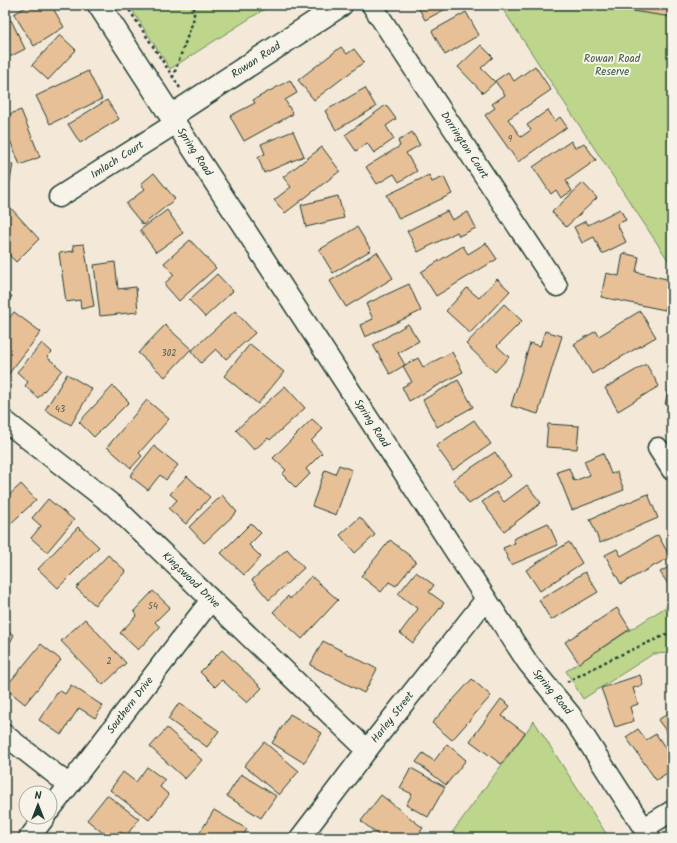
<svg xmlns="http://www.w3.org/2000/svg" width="677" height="843" viewBox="0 0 677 843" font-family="Kalam,sans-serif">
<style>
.green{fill:#bdd68c;stroke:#6e8a60}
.building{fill:#e7c097;stroke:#1f3d34}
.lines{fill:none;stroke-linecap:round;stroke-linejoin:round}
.street-casing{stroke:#1f3d34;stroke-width:23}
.secondary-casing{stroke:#1f3d34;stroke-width:25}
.path{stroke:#1f3d34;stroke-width:2.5;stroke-dasharray:3 3;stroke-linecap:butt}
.street{stroke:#f7f3e8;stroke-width:20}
.secondary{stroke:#f7f3e8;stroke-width:22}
.labels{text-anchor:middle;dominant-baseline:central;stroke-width:4;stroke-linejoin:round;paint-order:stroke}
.number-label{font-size:9px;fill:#515e4d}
.park-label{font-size:11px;fill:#3f5c46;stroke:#f7f3e8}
.street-label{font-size:11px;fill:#1f3d34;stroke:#f7f3e8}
</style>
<rect width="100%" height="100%" fill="#f4e9d8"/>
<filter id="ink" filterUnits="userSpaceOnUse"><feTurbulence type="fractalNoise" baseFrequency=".025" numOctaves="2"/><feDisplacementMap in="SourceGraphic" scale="8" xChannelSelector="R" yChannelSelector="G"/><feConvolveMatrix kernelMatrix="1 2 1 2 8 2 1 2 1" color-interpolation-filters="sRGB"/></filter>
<g filter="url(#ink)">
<path class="green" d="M129 5H271L170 69Z
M500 5H672V266Z
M672 603V653L653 654 583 699 566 671Z
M534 721 609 838H448Z"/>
<path class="building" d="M29 5H51L64 27 34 46 14 14Z
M417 5H453L425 20Z
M612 5H672V17L612 8Z
M466 12 479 35 445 55 432 31Z
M11 20 25 49 5 59V23Z
M60 35 76 50 48 80 32 65Z
M481 45 493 57 481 68 495 82 483 93 458 67Z
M341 47 347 54 354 49 364 62 314 100 298 80Z
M535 66 551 90 508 119 521 137 531 130 527 125 548 110 555 121 560 117 567 127 518 162 485 115 495 108 492 104 505 95 495 81 508 72 514 81Z
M88 71 102 99 50 124 36 96Z
M290 80 297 93 285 100 293 114 244 141 230 116 255 103 253 100Z
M365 88 376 107 336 130 325 111Z
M107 100 119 119 80 143 68 124Z
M386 105 396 119 386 126 394 139 374 153 367 143 356 151 345 135Z
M21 110 40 157 20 165 5 128V116Z
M293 131 304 156 264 173 258 157 265 154 261 144Z
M412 132 420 145 406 153 417 171 399 182 394 174 377 184 366 167 400 146 398 141Z
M571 141 575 148 584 143 596 160 566 181 572 191 561 198 556 190 551 194 533 167Z
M322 147 340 171 285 213 274 200 291 187 283 177Z
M5 163 13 164 9 187 5 186Z
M154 173 175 199 143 225 126 204 145 189 141 184Z
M429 175 432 182 444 177 452 194 399 219 387 195Z
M583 183 597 198 566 227 552 212Z
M338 196 344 218 306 227 301 205Z
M9 206 39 239 16 262 5 251V210Z
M620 209 626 220 617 224 626 242 602 254 594 237 582 243 574 227 586 221 588 225Z
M167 210 183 233 156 252 140 230Z
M447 211 452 220 468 212 476 228 459 236 457 232 418 252 407 231Z
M357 227 371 250 333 273 319 250Z
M190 240 216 268 179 301 164 284 174 275 164 263Z
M486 243 497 259 436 296 421 272 463 246 468 254Z
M84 244 94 306 81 309 80 300 66 302 59 253 74 251 73 245Z
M377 252 393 278 346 307 330 281Z
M623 253 639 257 636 272 671 280 665 310 601 297 606 273 619 276Z
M115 262 118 289 136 287 138 312 100 316 94 265Z
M217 274 233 291 205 317 189 300Z
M497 279 510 291 470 333 446 311 467 288 479 298Z
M409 284 421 311 365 337 360 325 373 319 366 304Z
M5 292 12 296 5 307Z
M504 304 522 321 497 346 509 357 495 372 466 344Z
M235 311 255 333 226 359 216 349 201 363 191 351Z
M640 311 656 337 592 374 574 344 596 331 599 336Z
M14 312 41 332 7 376 5 374V323Z
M408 324 419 341 398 353 405 365 390 374 373 345Z
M165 325 191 349 165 377 138 353Z
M545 331 562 336 538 414 511 406 530 343 540 346Z
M42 343 52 352 47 357 62 370 38 398 25 386 28 382 17 372Z
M250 344 284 372 258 404 224 376Z
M452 352 463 372 409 401 402 387 412 382 403 366 418 358 423 367Z
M646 364 659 386 618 411 605 388Z
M67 374 92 389 71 425 45 410Z
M672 375V405L665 404Z
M458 380 473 407 437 427 423 400Z
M113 386 129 402 94 437 79 422Z
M285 386 305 408 270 440 268 438 254 450 236 430Z
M147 400 169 419 139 453 142 456 131 468 107 447Z
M312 419 323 429 311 441 322 453 306 469 310 474 296 488 282 474 286 470 273 458Z
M474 420 491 444 453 470 436 446Z
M548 424 579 426 577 449 546 447Z
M154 446 178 465 166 480 160 475 148 490 130 476Z
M495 452 511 476 469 504 453 480Z
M603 453 611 474 617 472 624 490 572 510 557 472 569 468 574 481 590 475 584 461Z
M339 465 352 470 336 515 312 506 325 470 335 474Z
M187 476 210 497 186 524 169 509 177 500 170 494Z
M21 484 36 500 8 526 5 522V499Z
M527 485 541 503 504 531 482 502 496 492 504 502Z
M648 494 658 518 600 543 590 519Z
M222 495 237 512 204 543 189 527Z
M48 499 74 520 47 552 31 538 41 526 32 518Z
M360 517 375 535 355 553 340 535Z
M251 523 261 533 249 545 261 557 244 575 221 553Z
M548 523 558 545 511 565 503 548 515 543 513 539Z
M78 527 99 547 58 588 38 569Z
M658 535 670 557 621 584 605 555 617 549 621 556Z
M390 540 416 561 396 586 389 582 381 592 361 576Z
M569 542 582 563 540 591 526 570Z
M287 549 304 568 269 600 252 580Z
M108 555 126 571 95 605 76 588Z
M672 565V590L660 572Z
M416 572 434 585 429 592 444 603 413 643 400 633 418 609 398 594Z
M585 572 598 592 551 620 539 600Z
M311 576 338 600 302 639 273 612 288 596 290 599Z
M153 591 170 607 155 622 160 627 138 650 120 633 137 615 134 611Z
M617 608 630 629 579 663 565 642Z
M85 619 126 663 103 685 61 641Z
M5 630 14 635 5 652Z
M323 641 377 669 364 693 310 665Z
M41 644 61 660 25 704 5 688Z
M222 650 262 688 247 703 222 680 215 687 200 672Z
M640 675 643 685 633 688 638 704 630 707 634 721 615 727 601 688Z
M472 679 491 696 452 740 432 723Z
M71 685 103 706 95 718 79 708 61 735 39 720 59 690 65 694Z
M501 699 510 706 502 716 525 733 501 764 470 741Z
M179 703 219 731 207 747 168 719Z
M672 711V739L658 720Z
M290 714 322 733 304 763 272 743Z
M167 728 202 760 185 779 150 747Z
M638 729 646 740 656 734 672 758V770L656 780 626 737Z
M264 742 299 771 279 795 244 766Z
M447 744 466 760 446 785 416 762 423 753 434 761Z
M147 767 165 780 160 787 169 795 149 820 110 790 123 772 136 782Z
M411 768 445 787 428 817 406 805 412 794 400 788Z
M241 774 276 796 261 818 227 796Z
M107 795 139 819 126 836 119 831 114 838H109L87 820Z
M381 795 423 828 416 838H382L361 821Z
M214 810 247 829 242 838H205L199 834Z
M357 832 366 838H353Z"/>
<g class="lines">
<defs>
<g id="street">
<path id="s1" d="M372 5 557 286"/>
<path id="s2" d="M171 116 528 663 570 714 650 838"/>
<path id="s3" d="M59 197 176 123"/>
<path id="s4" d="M5 421 114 506 367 750"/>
<path d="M658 448 672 470"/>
<path d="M5 735 69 785"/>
<path id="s5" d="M50 810 211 600"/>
<path d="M644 828 672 811"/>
<path d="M29 838 45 817"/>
<path id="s6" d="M300 838 367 750 486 599"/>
</g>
<g id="secondary">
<path id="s7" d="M99 5 171 116 341 5"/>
</g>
</defs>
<use href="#street" class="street-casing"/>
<use href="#secondary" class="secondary-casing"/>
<path class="path" d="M126 5 173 77
M180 88 173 77 194 18V5
M567 682 609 660 672 632"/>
<use href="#street" class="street"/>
<use href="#secondary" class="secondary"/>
</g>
</g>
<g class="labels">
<g class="number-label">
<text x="510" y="139">9</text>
<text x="169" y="353">302</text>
<text x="60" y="409">43</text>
<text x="153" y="606">54</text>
<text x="109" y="661">2</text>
</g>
<g class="park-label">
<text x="612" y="59">Rowan Road<tspan x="612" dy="13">Reserve</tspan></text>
</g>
<g class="street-label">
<text stroke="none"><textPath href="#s7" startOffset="234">Rowan Road</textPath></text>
<text stroke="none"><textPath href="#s1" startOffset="168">Dorrington Court</textPath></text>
<text stroke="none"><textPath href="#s2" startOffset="43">Spring Road</textPath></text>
<text stroke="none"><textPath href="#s3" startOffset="69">Imlach Court</textPath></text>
<text stroke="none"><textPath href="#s2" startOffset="367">Spring Road</textPath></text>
<text stroke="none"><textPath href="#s4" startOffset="245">Kingswood Drive</textPath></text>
<text stroke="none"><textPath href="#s2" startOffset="691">Spring Road</textPath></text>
<text stroke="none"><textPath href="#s5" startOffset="132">Southern Drive</textPath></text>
<text stroke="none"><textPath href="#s6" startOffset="152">Harley Street</textPath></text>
</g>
</g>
<rect width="677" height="843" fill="none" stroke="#f7f3e8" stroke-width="20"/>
<rect x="10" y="10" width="657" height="823" fill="none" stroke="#1f3d34" stroke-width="1.5" filter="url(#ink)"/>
<g transform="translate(38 805)"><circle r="19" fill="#f7f3e8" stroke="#a1aaa0"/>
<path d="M0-3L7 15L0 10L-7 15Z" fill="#1f3d34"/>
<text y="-6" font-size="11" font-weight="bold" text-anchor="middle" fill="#1f3d34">N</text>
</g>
</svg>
